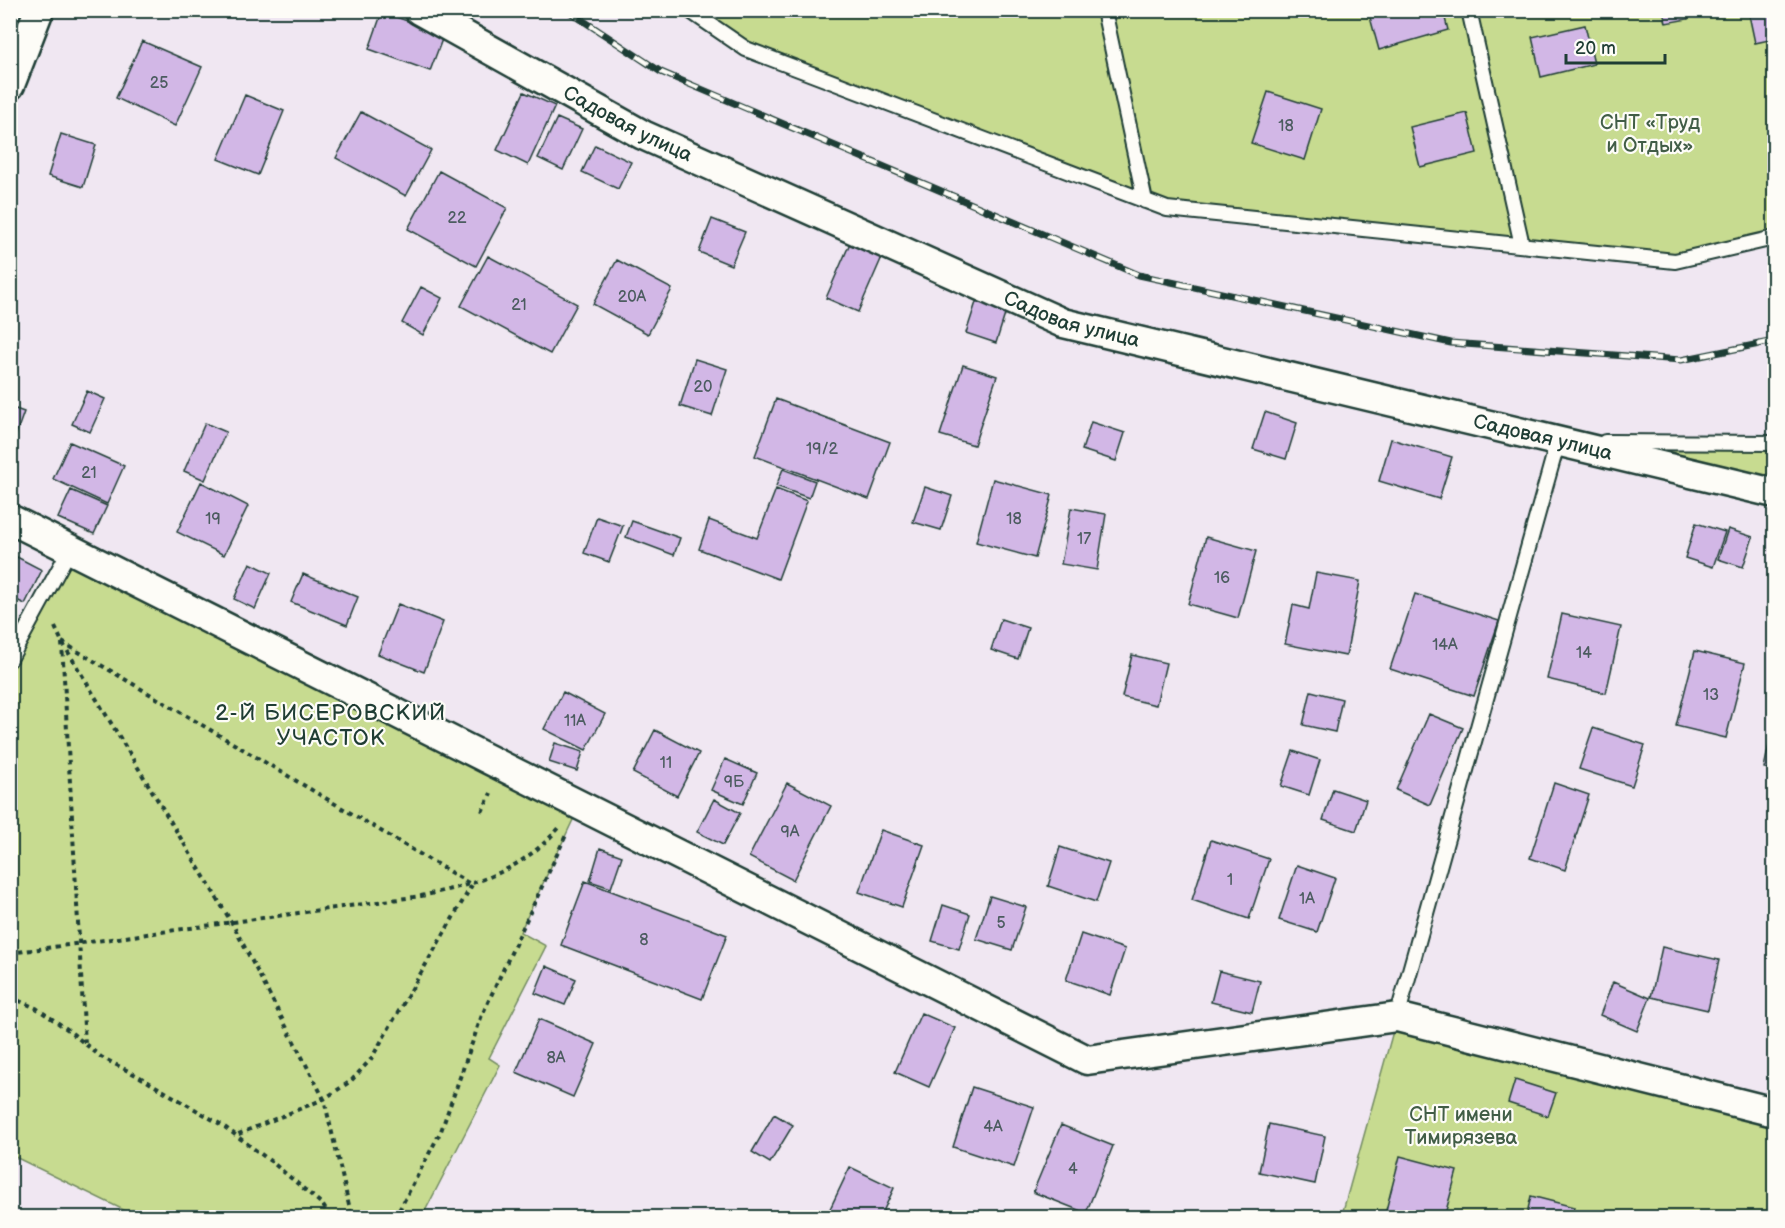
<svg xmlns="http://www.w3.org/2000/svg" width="1785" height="1228" viewBox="0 0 1785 1228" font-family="'Balsamiq Sans',sans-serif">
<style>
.green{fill:#c7db90;stroke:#738c62;stroke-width:1.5}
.building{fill:#d2b7e6;stroke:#1f3d34;stroke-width:1.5}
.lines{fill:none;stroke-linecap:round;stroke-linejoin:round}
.lane-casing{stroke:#1f3d34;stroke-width:18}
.street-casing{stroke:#1f3d34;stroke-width:33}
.path{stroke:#1f3d34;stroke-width:4;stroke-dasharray:4.5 4.5;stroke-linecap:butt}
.lane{stroke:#fdfcf7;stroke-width:14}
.street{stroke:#fdfcf7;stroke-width:28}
.rail-casing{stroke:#1f3d34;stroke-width:7}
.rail{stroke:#fdfcf7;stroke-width:4.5;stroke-dasharray:14;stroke-linecap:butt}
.labels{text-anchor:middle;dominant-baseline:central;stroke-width:4.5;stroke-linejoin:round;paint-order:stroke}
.number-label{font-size:16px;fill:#4c5c60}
.park-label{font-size:20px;fill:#415d46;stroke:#fdfcf7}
.street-label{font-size:20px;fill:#1f3d34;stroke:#fdfcf7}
.quarter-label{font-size:22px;letter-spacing:1.5px;fill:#1f3d34;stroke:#fdfcf7}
</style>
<rect width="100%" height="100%" fill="#f0e7f2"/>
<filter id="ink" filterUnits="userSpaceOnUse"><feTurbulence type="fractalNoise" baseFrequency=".0167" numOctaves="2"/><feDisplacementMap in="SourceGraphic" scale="12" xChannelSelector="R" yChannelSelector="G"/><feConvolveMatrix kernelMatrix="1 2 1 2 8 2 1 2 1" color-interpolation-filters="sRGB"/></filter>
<g filter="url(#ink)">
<path class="green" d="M689 11H1774V238L1675 261 1167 209 746 49Z
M1558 441 1774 443V493Z
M70 549 580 805 520 932 546 946 489 1058 500 1065 422 1217H138L11 1155V659Z
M1397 1017 1774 1112V1217L1341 1218Z"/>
<path class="building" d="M1368 10H1443L1448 30 1379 50Z
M1663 10H1686L1688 19 1666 23Z
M1748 10H1774V39L1755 43Z
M382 12 444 34 430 71 369 49Z
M1585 25 1594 64 1541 77 1532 37Z
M142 41 202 67 175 126 116 98Z
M524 92 555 106 528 165 497 150Z
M1268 92 1321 109 1305 160 1251 143Z
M245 95 284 111 258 175 218 159Z
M361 112 431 150 406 196 336 158Z
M1467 113 1477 153 1420 167 1410 127Z
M557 118 582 129 563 170 538 158Z
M61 134 96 145 83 187 48 176Z
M595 145 631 162 618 189 582 172Z
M439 171 507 208 476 266 408 229Z
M712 219 745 232 731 265 699 252Z
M850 243 882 257 858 312 826 298Z
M488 256 577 304 550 354 461 306Z
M617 260 672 289 648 334 593 304Z
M421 287 442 298 423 335 402 323Z
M979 293 1009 302 996 343 966 333Z
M695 359 727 369 712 416 680 406Z
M963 365 997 376 974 445 940 435Z
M87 391 105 399 90 432 72 424Z
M776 399 890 442 869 499 755 456Z
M10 407 24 412 11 448H10Z
M1265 412 1297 423 1286 459 1253 449Z
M1091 422 1125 433 1116 461 1082 450Z
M205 423 226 432 205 480 184 471Z
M1391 439 1452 457 1439 499 1379 481Z
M70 442 124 466 107 504 53 479Z
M783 469 815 481 809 498 776 486Z
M993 479 1052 495 1035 558 976 542Z
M201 482 248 506 224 555 177 532Z
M925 487 952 496 941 530 913 522Z
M776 489 807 501 778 579 699 549 709 520 757 538Z
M71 490 107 506 94 534 58 518Z
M1071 508 1106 514 1097 570 1061 564Z
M597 517 623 526 609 562 584 553Z
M632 521 680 538 674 555 626 537Z
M1696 523 1725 532 1713 567 1685 558Z
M1728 529 1753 537 1743 567 1718 559Z
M1206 537 1256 551 1238 618 1188 604Z
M15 556 42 570 25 604 10 597V565Z
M250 563 271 573 255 609 234 599Z
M1316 573 1360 581 1346 656 1285 644 1293 605 1309 609Z
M303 574 358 597 347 625 291 602Z
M1415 594 1499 621 1474 696 1390 669Z
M398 604 443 622 424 672 378 654Z
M1562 614 1621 627 1606 693 1547 679Z
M1001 619 1028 628 1018 659 991 650Z
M1695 651 1745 663 1726 738 1676 726Z
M1132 655 1166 663 1156 705 1122 697Z
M1311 691 1342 699 1335 732 1303 725Z
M563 692 605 714 586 750 544 729Z
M1429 714 1463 728 1430 805 1396 790Z
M1774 722V770L1764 768Z
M1593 728 1645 745 1632 786 1579 769Z
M655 730 699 753 677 796 633 773Z
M555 743 583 752 577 771 549 762Z
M1293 751 1320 760 1309 795 1281 786Z
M725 759 757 773 743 804 711 790Z
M787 783 831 806 793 880 749 857Z
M1554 783 1589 795 1565 870 1530 858Z
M1333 789 1366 800 1356 831 1323 820Z
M714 799 740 813 723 845 697 832Z
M881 830 924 845 902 907 859 892Z
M1211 840 1269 859 1249 919 1192 900Z
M1060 847 1109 863 1096 902 1048 886Z
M600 848 622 856 611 888 590 881Z
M1297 865 1335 878 1317 932 1279 920Z
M585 881 727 935 702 999 561 945Z
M990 896 1026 907 1012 950 976 939Z
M943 905 970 914 959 949 932 941Z
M1081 934 1125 949 1110 995 1066 980Z
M1662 947 1719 960 1708 1010 1651 997Z
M546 966 576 979 565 1005 535 993Z
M1219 971 1260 981 1252 1012 1211 1002Z
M1613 982 1650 998 1637 1031 1600 1015Z
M921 1013 955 1028 929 1087 895 1072Z
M539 1019 596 1044 573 1097 516 1072Z
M1515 1080 1556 1093 1548 1116 1508 1103Z
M972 1087 1034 1107 1014 1167 953 1147Z
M774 1114 793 1125 770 1163 752 1152Z
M1269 1124 1325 1136 1315 1184 1259 1172Z
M1061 1125 1113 1146 1086 1213 1033 1192Z
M1400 1156 1457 1171 1444 1218H1384Z
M850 1167 894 1188 880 1218H844L829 1211Z
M1531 1196 1574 1207 1572 1218H1526Z"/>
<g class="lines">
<defs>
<path id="lane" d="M689 10 746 49 1167 209 1675 261 1774 238
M1104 10 1145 201
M1469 10 1522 245
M1605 442 1774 443
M10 659 70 549
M1397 1017 1558 441H1561"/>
<g id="street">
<path id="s1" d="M419 10 643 135 1063 323 1774 493"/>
<path d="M10 85 39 10"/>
<path d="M10 519 1087 1060 1397 1017 1774 1112"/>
</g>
</defs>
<use href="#lane" class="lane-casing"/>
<use href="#street" class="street-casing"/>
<path class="path" d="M55 627 62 642 232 923 324 1099 352 1218
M62 642 472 885 371 1059 351 1081 324 1099 236 1135
M62 643 85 1044
M482 812 491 793
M10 953 421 896C479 883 518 873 559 828
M10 997 36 1008 67 1029 101 1057 138 1076 222 1125 273 1163 322 1204 331 1218
M395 1218 441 1131 482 1015 567 833"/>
<use href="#lane" class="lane"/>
<use href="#street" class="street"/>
<defs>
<path id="rail" d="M567 10 661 72 1139 275 1451 343 1681 360 1774 341"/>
</defs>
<use href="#rail" class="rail-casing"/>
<use href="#rail" class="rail"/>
</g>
</g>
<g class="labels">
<g class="number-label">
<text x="159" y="83">25</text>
<text x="1286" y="126">18</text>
<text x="457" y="218">22</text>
<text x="632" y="297">20А</text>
<text x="519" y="305">21</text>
<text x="703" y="387">20</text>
<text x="822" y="449">19/2</text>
<text x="89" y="473">21</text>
<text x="213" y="519">19</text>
<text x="1014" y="519">18</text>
<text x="1084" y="539">17</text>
<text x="1222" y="578">16</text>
<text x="1445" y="645">14А</text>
<text x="1584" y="653">14</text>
<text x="1711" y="695">13</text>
<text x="575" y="721">11А</text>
<text x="666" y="763">11</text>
<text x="734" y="782">9Б</text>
<text x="790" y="832">9А</text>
<text x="1230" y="880">1</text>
<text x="1307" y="899">1А</text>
<text x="1001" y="923">5</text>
<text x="644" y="940">8</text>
<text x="556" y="1058">8А</text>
<text x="993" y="1127">4А</text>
<text x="1073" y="1169">4</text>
</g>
<g class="park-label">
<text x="1650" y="123">СНТ «Труд<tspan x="1650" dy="23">и Отдых»</tspan></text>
<text x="1461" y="1115">СНТ имени<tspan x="1461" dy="23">Тимирязева</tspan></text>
</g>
<g class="street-label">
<text stroke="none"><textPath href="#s1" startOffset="238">Садовая улица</textPath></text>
<text stroke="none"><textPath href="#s1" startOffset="724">Садовая улица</textPath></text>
<text stroke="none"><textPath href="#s1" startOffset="1210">Садовая улица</textPath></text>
</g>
<g class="quarter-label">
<text x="331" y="713">2-Й БИСЕРОВСКИЙ<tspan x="331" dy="25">УЧАСТОК</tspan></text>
</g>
</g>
<rect width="1785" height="1228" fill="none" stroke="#fdfcf7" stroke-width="36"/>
<rect x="18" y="18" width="1749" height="1192" fill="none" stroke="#1f3d34" stroke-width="2" filter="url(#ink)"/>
<path d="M1566 54v9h99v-9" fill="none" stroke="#1f3d34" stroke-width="3"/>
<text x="1575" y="54" font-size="18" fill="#1f3d34" stroke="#fdfcf7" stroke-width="4.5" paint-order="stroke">20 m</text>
</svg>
